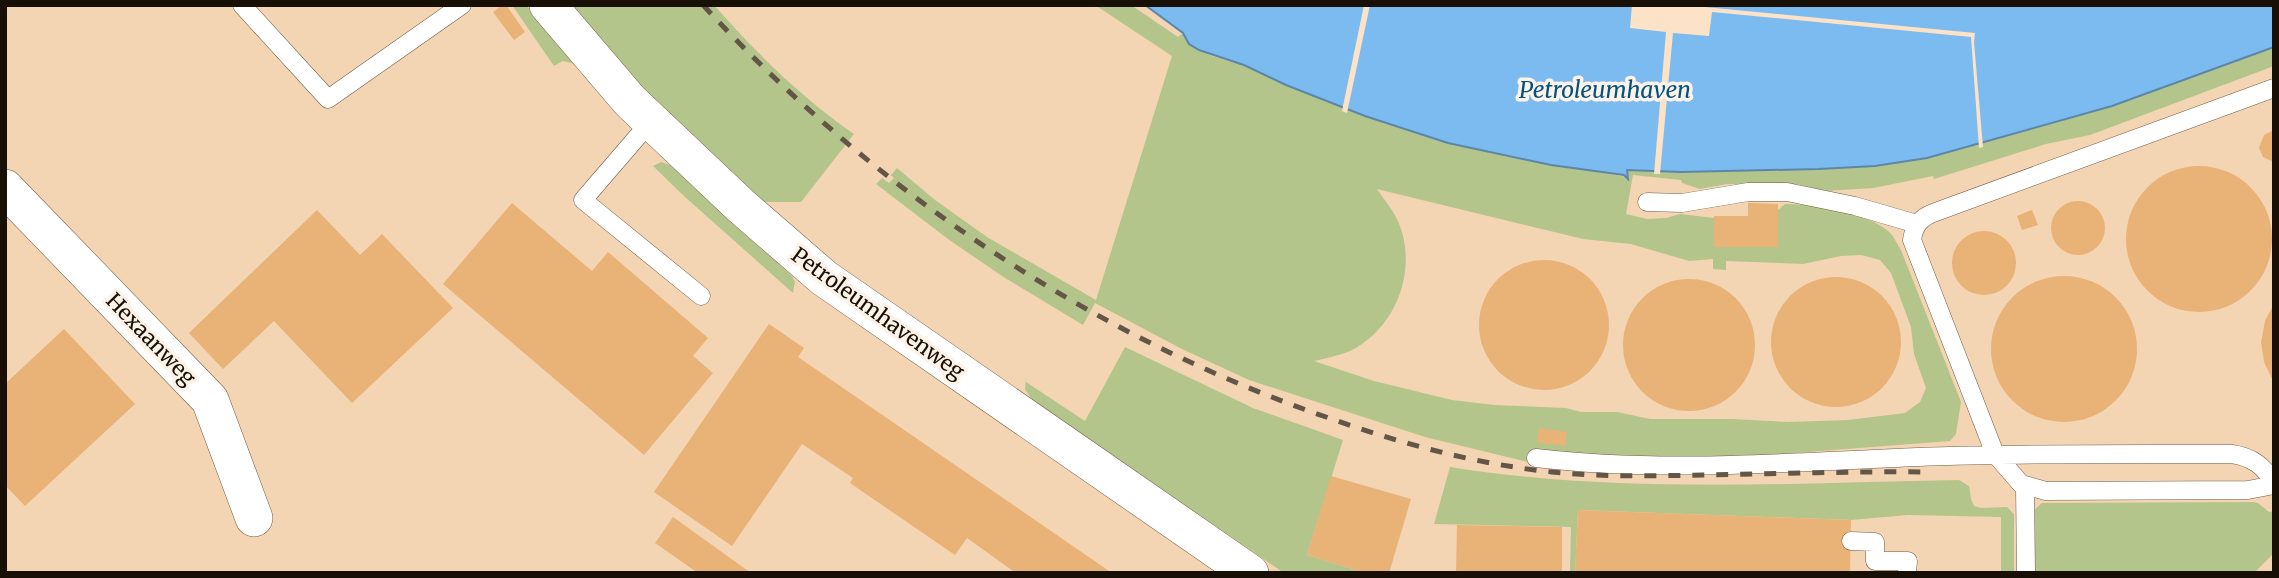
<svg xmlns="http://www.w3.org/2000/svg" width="2279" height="578" viewBox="0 0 2279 578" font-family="Merriweather,serif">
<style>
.built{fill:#f3d4b3}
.green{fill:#b4c58b;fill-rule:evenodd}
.water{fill:#7bbbef;stroke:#5d87a9;stroke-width:2}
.pier{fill:#fce2c7}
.building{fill:#e9b277}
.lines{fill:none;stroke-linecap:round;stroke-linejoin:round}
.lane-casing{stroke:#735c45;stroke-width:19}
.street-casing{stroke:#735c45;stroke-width:38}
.lane{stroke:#fff;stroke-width:18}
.street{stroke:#fff;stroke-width:37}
.rail{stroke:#645647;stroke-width:5;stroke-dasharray:12 12;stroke-linecap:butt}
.labels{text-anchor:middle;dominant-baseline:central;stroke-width:7;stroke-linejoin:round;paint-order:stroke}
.street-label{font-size:21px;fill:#180f06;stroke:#fdf2e7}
.water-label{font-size:23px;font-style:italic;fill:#015382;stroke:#fdf2e7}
</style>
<rect width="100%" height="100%" fill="#fce2c7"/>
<path class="built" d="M5 5H2274V573H5Z"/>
<path class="green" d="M512 5H526L575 64 563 61 554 66Z
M571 5H714C757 54 801 97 854 134L801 202H763L641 87Z
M1095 5H1131L1178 37 1183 33 1189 44 1212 56 1244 65 1286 85 1365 116 1448 143 1510 157 1627 177V170L1681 172 1819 169 1875 166 1927 158 2112 106 2274 47V66L2090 135 2046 144 1934 179 1933 176 1873 188 1826 191 1797 184H1727L1700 189 1682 183 1681 180 1633 175 1626 214 1647 219 1666 218 1680 214 1714 218V247H1778V210L1785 204C1811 204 1868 213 1888 231 1894 236 1897 244 1901 250L1961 402 1956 434 1950 441 1754 456H1601L1534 449 1532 463 1425 437 1249 380 1182 349 1095 303 1083 325 1002 276 948 239 876 184 882 178 889 183 894 178 891 175 897 168 935 200 987 237 1096 300 1172 56ZM1377 189 1583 239 1631 244 1689 261 1713 259V269L1726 270V261L1803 264 1841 256 1861 255 1880 260 1891 273 1911 327 1914 354 1926 388 1920 402 1905 413 1848 420 1788 422 1732 419H1650L1617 412H1581L1566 408 1494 405 1452 400 1374 381 1314 361C1326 358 1338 356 1350 351 1395 329 1417 273 1400 226 1395 212 1385 201 1377 189Z
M661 162 670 165 792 276 795 282 793 293 685 197 653 166Z
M1125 347 1253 408 1343 440 1307 555 1356 570 1355 573H1284L1032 400 1025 389 1026 378V382L1085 421Z
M1450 467C1618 494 1789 483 1959 480L1969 486 1971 499 1974 506 1981 508 2007 507 2014 514V573H2001V517L1908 515 1851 520 1578 510 1575 573H1570L1571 527 1434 524Z
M2253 502 2258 503 2269 512 2274 511V553L2254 573H2035L2034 510 2042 503Z"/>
<path class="water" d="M1145 5H2274V47L2112 106 1927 158 1875 166 1819 169 1681 172 1627 170 1628 179 1624 175 1551 165 1448 143 1365 116 1286 85 1244 65 1199 50 1189 44 1183 33Z"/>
<path class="pier" d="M1364 5H1370L1347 113 1342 111Z
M1632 5H1684L1975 33 1974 42 1983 147 1979 148 1971 37 1712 12 1709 36 1673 33 1660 174H1654L1666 32 1630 28Z"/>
<path class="building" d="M502 5H506L525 32 514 40 493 12Z
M2274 130V162L2263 157 2259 148 2264 135Z
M2126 239a73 73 0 1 1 146 0a73 73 0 1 1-146 0Z
M2051 228a27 27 0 1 1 54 0a27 27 0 1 1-54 0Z
M512 203 592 271 608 252 708 338 693 356 713 373 644 455 443 284Z
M1748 203 1778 204V247H1714V216H1748Z
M317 210 360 255 382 234 453 308 352 403 274 321 223 369 189 333Z
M2032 210 2038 225 2022 230 2017 216Z
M1952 263a32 32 0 1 1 64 0a32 32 0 1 1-64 0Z
M1479 325a65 65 0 1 1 130 0a65 65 0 1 1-130 0Z
M1991 349a73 73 0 1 1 146 0a73 73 0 1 1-146 0Z
M1771 342a65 65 0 1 1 130 0a65 65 0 1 1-130 0Z
M1623 345a66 66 0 1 1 132 0a66 66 0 1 1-132 0Z
M2274 304V383L2264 362 2261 342 2265 321Z
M769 324 804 348 798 357 1112 573H1016L967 538 955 555 850 483 853 478 802 444 732 546 654 492Z
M64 329 135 404 25 506 5 485V384Z
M1539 428 1567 432 1565 446 1537 442Z
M1331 476 1411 499 1389 573H1355L1356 570 1307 555Z
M1578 510 1851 520 1850 573H1575Z
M673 517 751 573H698L655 543Z
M1457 525 1562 527V573H1456Z"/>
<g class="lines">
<defs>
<path id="lane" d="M242 5 328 99 462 5
M2274 88 1933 213C1920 218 1914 226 1912 240L1995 454 2021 484 2046 491 2248 490 2274 485
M651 121 583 200 701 296
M1647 202 1682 203 1748 192H1787L1855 206 1917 224
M1536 458C1663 473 1791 462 1918 457 2023 453 2127 454 2232 454 2252 457 2264 466 2274 483
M2025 487 2026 573
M1851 541 1875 542V561H1908L1907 573"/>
<path id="street" d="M548 5 630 101 741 206 824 278 1250 573
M5 188 210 400 254 518"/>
</defs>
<use href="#lane" class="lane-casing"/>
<use href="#street" class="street-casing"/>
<use href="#lane" class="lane"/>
<use href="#street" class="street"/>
<path class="rail" d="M703 5C873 190 1089 335 1326 417 1399 443 1475 464 1552 472 1602 477 1653 476 1703 475 1778 474 1854 471 1929 472"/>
</g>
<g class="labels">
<g class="street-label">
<text transform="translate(878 313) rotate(36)">Petroleumhavenweg</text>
<text transform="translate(151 339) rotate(46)">Hexaanweg</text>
</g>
<g class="water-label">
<text x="1605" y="89">Petroleumhaven</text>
</g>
</g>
<rect width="2279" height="578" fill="none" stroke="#180f06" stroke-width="14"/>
</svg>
